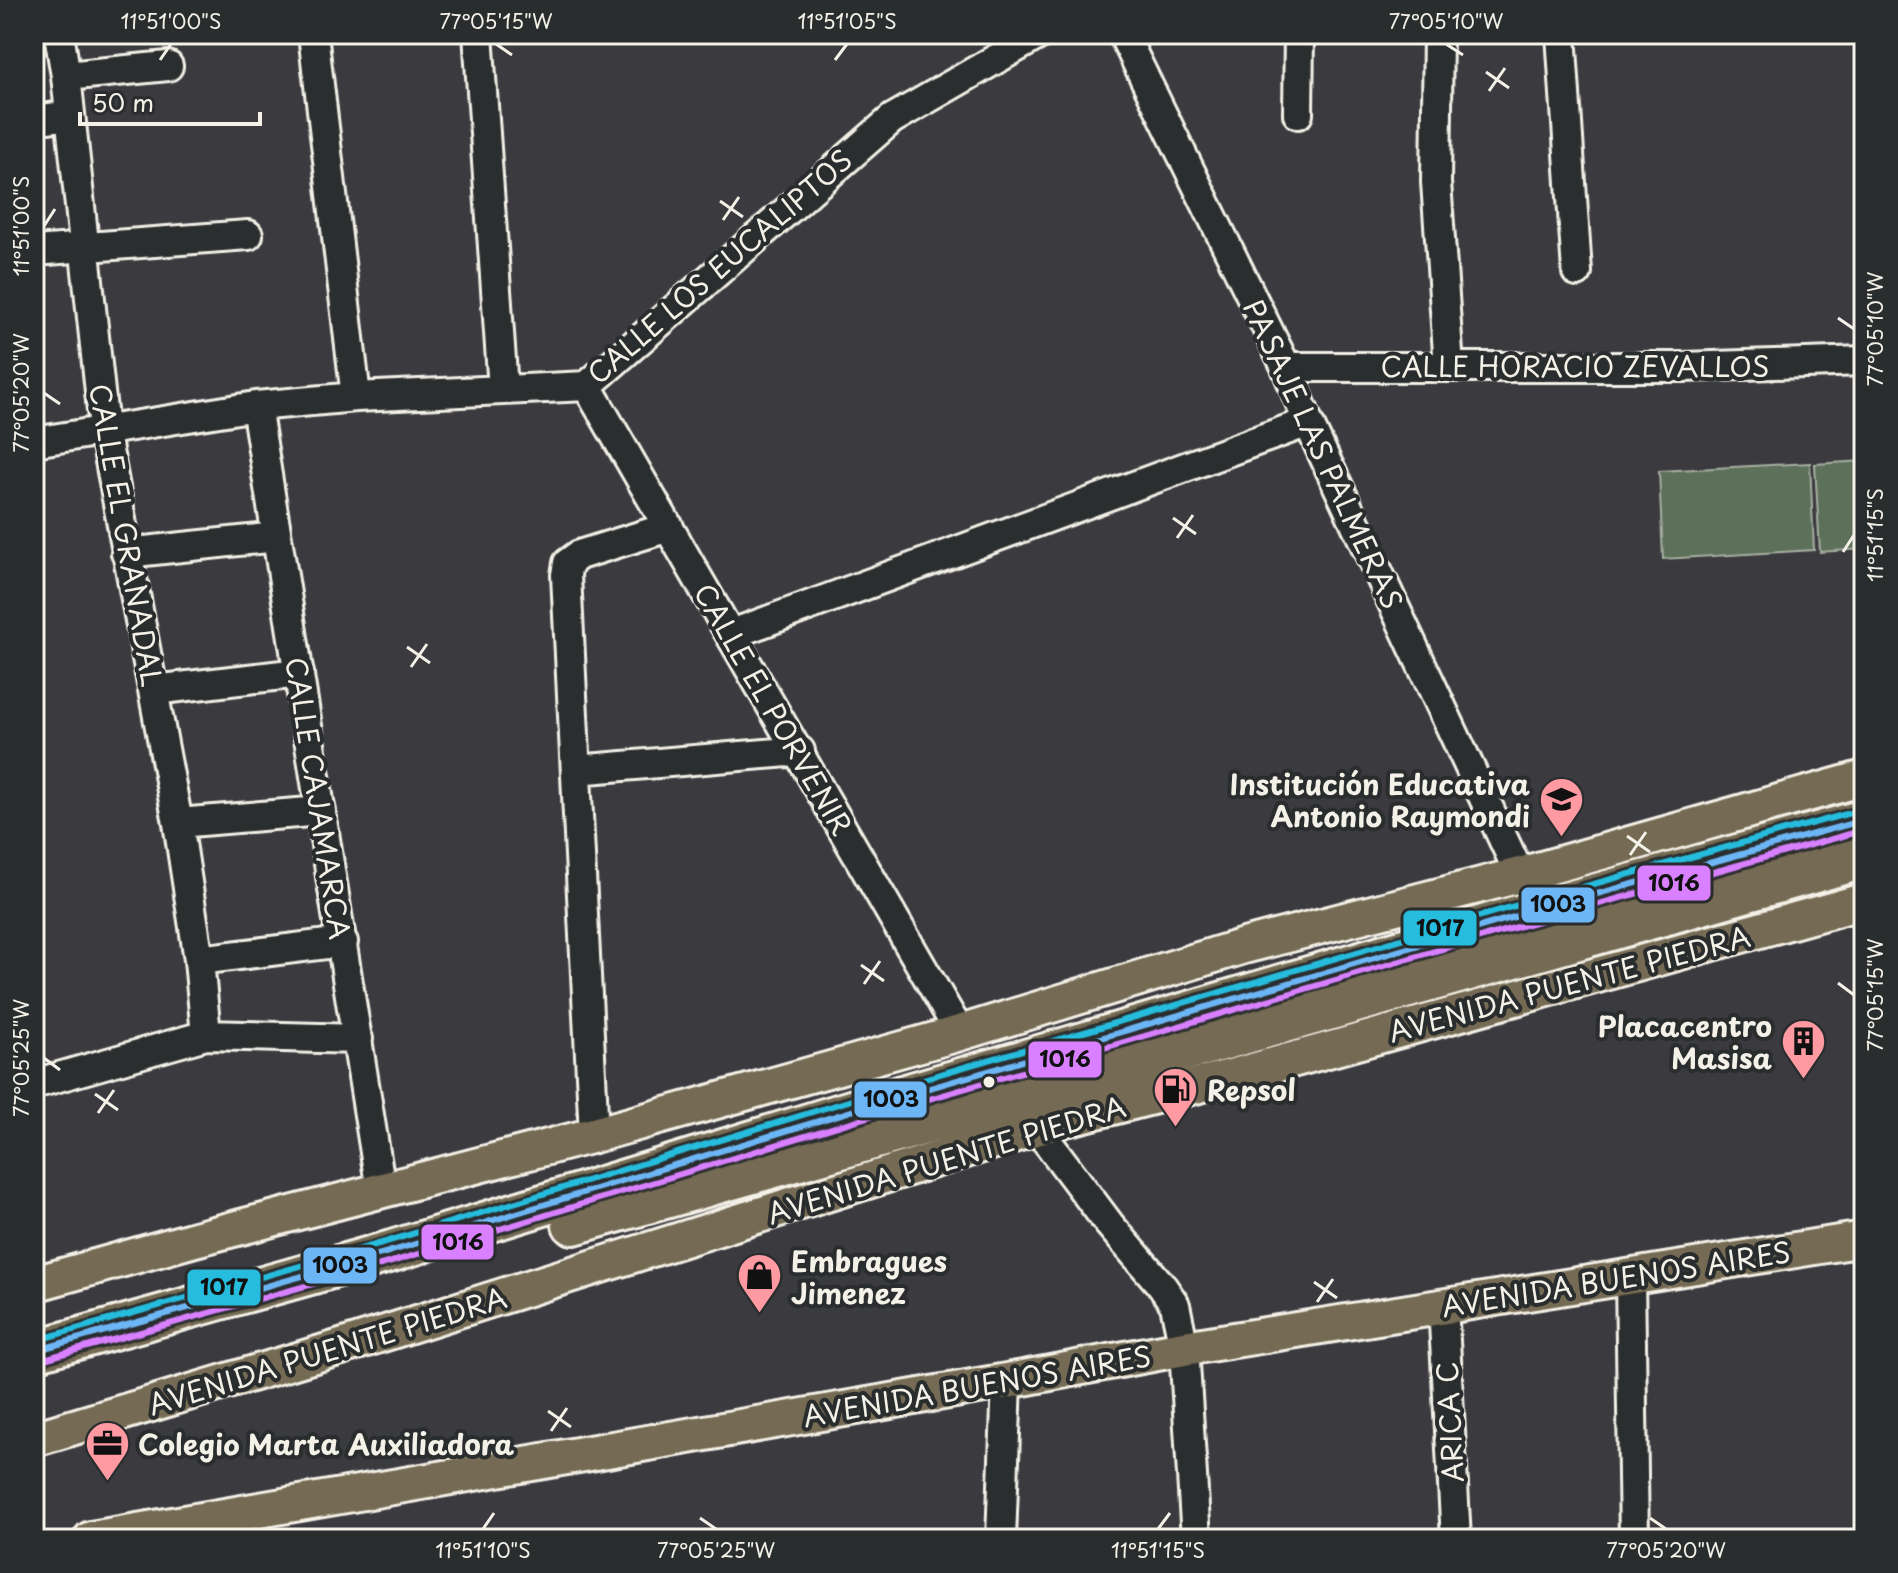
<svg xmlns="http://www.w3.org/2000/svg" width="1898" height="1573" viewBox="0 0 1898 1573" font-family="'Playpen Sans',sans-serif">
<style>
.green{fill:#5c705a;stroke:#a8b0a1;stroke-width:2}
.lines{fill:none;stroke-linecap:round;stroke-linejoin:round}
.minor-casing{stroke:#f4f1e8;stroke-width:34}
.major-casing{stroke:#f4f1e8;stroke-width:40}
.highway-casing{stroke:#f4f1e8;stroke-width:46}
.minor{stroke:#2a2d2e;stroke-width:28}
.major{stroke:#756b52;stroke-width:34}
.highway{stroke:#756b52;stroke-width:40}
.bus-1-casing{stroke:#2a2d2e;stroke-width:12}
.bus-2-casing{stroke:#2a2d2e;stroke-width:12}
.bus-3-casing{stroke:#2a2d2e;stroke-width:12}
.bus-1{stroke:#6db6f5;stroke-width:6}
.bus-2{stroke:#d880ff;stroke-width:6}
.bus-3{stroke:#26bcdd;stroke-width:6}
.ticks{fill:none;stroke:#f4f1e8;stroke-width:3}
.bus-dot{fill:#f4f1e8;stroke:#2a2d2e;stroke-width:3}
.labels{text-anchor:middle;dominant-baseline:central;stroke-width:8;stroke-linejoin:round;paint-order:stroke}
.street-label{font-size:28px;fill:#f4f1e8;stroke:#2a2d2e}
.poi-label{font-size:28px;font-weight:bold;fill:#f4f1e8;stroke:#2a2d2e;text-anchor:start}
.line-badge{stroke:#2a2d2e;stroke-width:3}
.pale-badge-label{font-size:22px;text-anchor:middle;font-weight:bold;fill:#111}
.neatline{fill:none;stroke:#f4f1e8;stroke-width:3}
.ticks-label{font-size:20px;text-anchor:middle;fill:#f4f1e8}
</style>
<rect width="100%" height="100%" fill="#3b3a3f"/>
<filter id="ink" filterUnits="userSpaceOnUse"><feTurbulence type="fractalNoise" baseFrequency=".0125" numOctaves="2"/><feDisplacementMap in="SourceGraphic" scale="16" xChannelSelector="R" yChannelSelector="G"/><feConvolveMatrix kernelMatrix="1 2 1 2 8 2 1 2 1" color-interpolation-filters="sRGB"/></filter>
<g filter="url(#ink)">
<path class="green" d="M1864 461V549L1820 552 1815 464Z
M1810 463 1814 550 1663 559 1659 471Z"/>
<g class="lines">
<defs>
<path id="minor" d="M59 34 66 76 104 429 178 823 199 960 206 1035
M313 34 356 397
M478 34 503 389
M1123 34 1286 367 1308 422 1520 875
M1438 34 1436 182 1449 367
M1561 34 1577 272
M66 76 168 66
M1298 114 1299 34
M34 120 70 115
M34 251 248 235
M1286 367H1683L1864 361
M587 386 960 1033
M256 406 381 1190
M34 442 256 406 356 397 587 386 892 119 1040 34
M126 553 277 537
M732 634 1308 422
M154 690 299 673
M576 770 800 751
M178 823 321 811
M199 960 343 942
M34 1084 206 1035 358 1039
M1028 1112 1037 1128 1109 1224 1162 1286 1175 1305 1184 1348 1196 1539
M594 1135 566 575 568 563 579 555 669 527
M1630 1278 1634 1539
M1443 1305 1456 1539
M1001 1539 1007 1381"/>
<path id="major" d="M34 1284 195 1239 594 1135 960 1033 1244 946 1520 875 1864 778
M34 1439 341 1347 1061 1120 1238 1075 1864 901
M91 1539 1007 1381 1184 1348 1864 1239"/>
<path id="highway" d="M573 1224 1864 858
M34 1351 392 1251 858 1109 1521 915 1864 820"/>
</defs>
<use href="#minor" class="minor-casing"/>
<use href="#major" class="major-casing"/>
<use href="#highway" class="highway-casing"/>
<use href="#minor" class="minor"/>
<use href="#major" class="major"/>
<use href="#highway" class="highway"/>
<defs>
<path id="bus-1" d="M34 1351 392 1251 858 1109 1521 915 1864 820"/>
<path id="bus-2" d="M37 1361 395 1261 861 1119 1524 925 1864 830"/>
<path id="bus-3" d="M34 1341 389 1241 855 1099 1518 905 1861 810"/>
</defs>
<use href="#bus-1" class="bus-1-casing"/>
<use href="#bus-2" class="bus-2-casing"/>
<use href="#bus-3" class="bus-3-casing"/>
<use href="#bus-1" class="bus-1"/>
<use href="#bus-2" class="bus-2"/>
<use href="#bus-3" class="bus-3"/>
</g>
</g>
<path class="ticks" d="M496 44 512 55M1446 44 1463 55M160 60 171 44M835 60 847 44M1486 72 1509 88M1489 91 1505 68M720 201 743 217M723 220 739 197M44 226 55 209M1838 318 1854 329M44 393 60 404M1173 518 1196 534M1177 538 1193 515M1843 552 1854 535M407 647 430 663M411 667 427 644M1627 836 1650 852M1630 855 1646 832M861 965 884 981M1838 983 1854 995M864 984 880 961M44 1058 60 1070M95 1094 118 1110M98 1113 114 1090M1314 1282 1337 1298M1317 1302 1333 1279M548 1411 571 1427M551 1431 567 1408M700 1518 716 1529M1650 1518 1666 1529M483 1529 494 1513M1158 1529 1170 1513"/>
<defs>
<symbol id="school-pin" viewBox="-11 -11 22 30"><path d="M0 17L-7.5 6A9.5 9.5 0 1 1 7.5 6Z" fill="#ff9aa2" stroke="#2a2d2e"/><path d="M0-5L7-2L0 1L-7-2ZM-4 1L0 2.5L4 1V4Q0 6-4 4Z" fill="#111"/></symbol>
<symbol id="building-pin" viewBox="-11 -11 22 30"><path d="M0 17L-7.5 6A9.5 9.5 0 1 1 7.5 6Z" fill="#ff9aa2" stroke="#2a2d2e"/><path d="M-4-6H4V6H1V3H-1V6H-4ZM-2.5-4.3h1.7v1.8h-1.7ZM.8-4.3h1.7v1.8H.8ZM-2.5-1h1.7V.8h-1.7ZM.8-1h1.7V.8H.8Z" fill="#111"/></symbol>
<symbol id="fuel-pin" viewBox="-11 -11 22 30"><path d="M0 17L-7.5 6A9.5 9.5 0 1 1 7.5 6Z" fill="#ff9aa2" stroke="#2a2d2e"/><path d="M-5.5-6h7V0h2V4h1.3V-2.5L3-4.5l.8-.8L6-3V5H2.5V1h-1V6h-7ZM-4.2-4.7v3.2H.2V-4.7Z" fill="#111"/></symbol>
<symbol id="shop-pin" viewBox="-11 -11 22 30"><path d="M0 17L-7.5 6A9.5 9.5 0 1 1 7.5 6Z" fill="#ff9aa2" stroke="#2a2d2e"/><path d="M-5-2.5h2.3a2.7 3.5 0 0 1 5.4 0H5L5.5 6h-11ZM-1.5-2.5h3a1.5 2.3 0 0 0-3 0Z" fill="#111"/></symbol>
<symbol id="office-pin" viewBox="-11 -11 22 30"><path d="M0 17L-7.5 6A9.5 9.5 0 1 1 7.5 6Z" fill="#ff9aa2" stroke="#2a2d2e"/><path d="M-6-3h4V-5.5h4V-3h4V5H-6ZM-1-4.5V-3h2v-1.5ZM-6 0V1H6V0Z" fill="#111"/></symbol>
</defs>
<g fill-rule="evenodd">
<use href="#school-pin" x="1536" y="774" width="51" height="69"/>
<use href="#building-pin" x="1778" y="1016" width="51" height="69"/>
<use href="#fuel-pin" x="1150" y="1064" width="51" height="69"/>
<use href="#shop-pin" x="734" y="1250" width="51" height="69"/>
<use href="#office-pin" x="82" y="1418" width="51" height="69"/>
</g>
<circle class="bus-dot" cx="989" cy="1082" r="7"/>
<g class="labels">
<g class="street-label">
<text transform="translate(719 266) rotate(-41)">CALLE LOS EUCALIPTOS</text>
<text x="1575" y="365">CALLE HORACIO ZEVALLOS</text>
<text transform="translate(1324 454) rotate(65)">PASAJE LAS PALMERAS</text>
<text transform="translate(127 535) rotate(80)">CALLE EL GRANADAL</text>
<text transform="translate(774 709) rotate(60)">CALLE EL PORVENIR</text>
<text transform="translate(319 798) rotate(81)">CALLE CAJAMARCA</text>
<text transform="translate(1569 983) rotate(-15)">AVENIDA PUENTE PIEDRA</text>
<text transform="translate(946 1159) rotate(-17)">AVENIDA PUENTE PIEDRA</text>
<text transform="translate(1616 1278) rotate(-9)">AVENIDA BUENOS AIRES</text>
<text transform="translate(327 1350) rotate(-17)">AVENIDA PUENTE PIEDRA</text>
<text transform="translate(977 1385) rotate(-10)">AVENIDA BUENOS AIRES</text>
<text transform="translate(1449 1422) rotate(-93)">ARICA C</text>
</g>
<g class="poi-label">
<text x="1530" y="783" text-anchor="end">Institución Educativa<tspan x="1530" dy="32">Antonio Raymondi</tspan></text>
<text x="1772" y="1025" text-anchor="end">Placacentro<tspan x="1772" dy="32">Masisa</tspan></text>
<text x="1207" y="1089">Repsol</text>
<text x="791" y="1260">Embragues<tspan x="791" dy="32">Jimenez</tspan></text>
<text x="138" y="1443">Colegio Marta Auxiliadora</text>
</g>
</g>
<g class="line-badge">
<rect x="1636" y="864" width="76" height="38" rx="8" fill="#d880ff"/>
<rect x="1520" y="886" width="76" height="38" rx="8" fill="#6db6f5"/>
<rect x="1402" y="909" width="76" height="38" rx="8" fill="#26bcdd"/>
<rect x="1027" y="1040" width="76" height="39" rx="8" fill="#d880ff"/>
<rect x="853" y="1080" width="75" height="39" rx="8" fill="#6db6f5"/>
<rect x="420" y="1223" width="75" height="38" rx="8" fill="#d880ff"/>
<rect x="302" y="1246" width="76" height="39" rx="8" fill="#6db6f5"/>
<rect x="186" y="1268" width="76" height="39" rx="8" fill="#26bcdd"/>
</g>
<g class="pale-badge-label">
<text x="1674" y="891">1016</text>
<text x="1558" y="912">1003</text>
<text x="1440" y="936">1017</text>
<text x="1065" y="1067">1016</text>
<text x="891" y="1107">1003</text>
<text x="458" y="1250">1016</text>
<text x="340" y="1273">1003</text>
<text x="224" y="1295">1017</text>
</g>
<rect width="1898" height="1573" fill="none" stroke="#2a2d2e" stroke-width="88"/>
<path d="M80 112v12h180v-12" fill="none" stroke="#f4f1e8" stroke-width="4"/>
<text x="92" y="112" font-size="24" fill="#f4f1e8" stroke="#2a2d2e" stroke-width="6" paint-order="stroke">50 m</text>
<rect x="44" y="44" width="1810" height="1485" class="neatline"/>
<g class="ticks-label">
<text x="171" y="29">11°51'00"S</text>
<text x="496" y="29">77°05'15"W</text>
<text x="847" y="29">11°51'05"S</text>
<text x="1446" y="29">77°05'10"W</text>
<text transform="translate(22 226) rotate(-90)" y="7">11°51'00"S</text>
<text transform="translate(1876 329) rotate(-90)" y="7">77°05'10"W</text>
<text transform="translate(22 393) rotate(-90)" y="7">77°05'20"W</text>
<text transform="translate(1876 535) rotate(-90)" y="7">11°51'15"S</text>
<text transform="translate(1876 995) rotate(-90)" y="7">77°05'15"W</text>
<text transform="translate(22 1058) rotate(-90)" y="7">77°05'25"W</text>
<text x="483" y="1558">11°51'10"S</text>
<text x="716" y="1558">77°05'25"W</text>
<text x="1158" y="1558">11°51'15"S</text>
<text x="1666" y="1558">77°05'20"W</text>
</g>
</svg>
